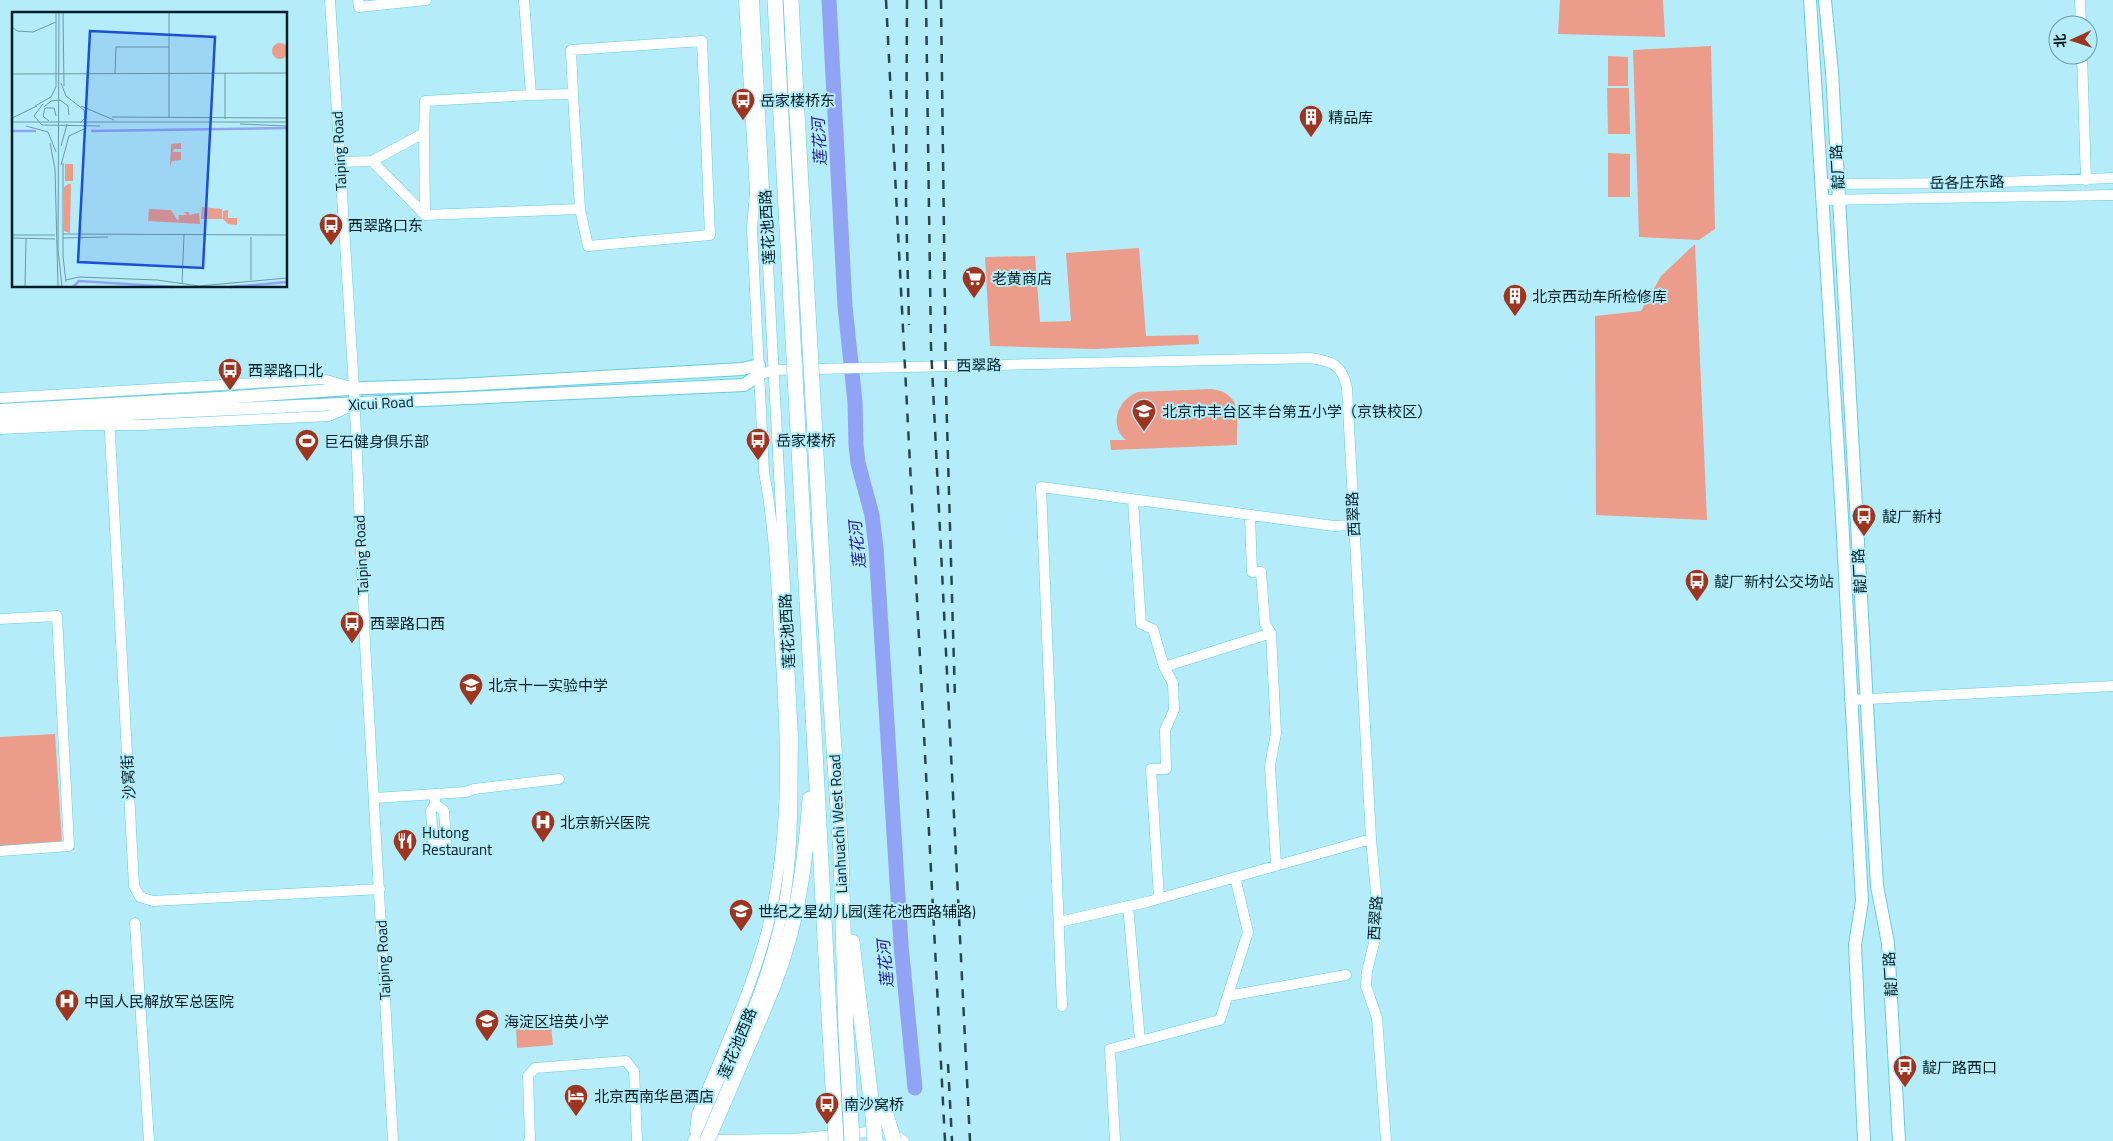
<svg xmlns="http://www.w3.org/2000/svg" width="2113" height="1141" viewBox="0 0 2113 1141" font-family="'Titillium Web','Noto Sans SC',sans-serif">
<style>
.green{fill:#eb9c8b}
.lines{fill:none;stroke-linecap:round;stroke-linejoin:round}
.river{stroke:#90a3f5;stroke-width:15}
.minor-casing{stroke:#64cbe0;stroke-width:11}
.major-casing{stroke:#64cbe0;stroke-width:14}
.highway-casing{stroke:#64cbe0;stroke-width:16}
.minor{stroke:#fff;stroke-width:10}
.major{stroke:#fff;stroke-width:12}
.highway{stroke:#fff;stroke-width:15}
.rail{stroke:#24474f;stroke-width:2.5;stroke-dasharray:9 9;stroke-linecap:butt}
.highway-bridge-casing{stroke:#64cbe0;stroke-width:16;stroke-linecap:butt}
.highway-bridge{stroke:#fff;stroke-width:15}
.labels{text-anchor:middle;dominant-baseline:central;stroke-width:4;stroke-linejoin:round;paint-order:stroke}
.poi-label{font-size:15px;fill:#001e25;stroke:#b4edf9;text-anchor:start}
.street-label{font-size:15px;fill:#001e25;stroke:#b4edf9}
.water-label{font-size:16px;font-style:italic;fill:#211b91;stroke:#b4edf9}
.inset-river{fill:none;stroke:#90a3f5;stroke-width:2.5}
.inset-road{fill:none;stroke:#6c9aa4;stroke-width:1}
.view{fill:#1d4ed8;fill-opacity:0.15;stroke:#1d4ed8;stroke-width:2.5}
.inset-edge{fill:none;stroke:#001e25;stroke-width:2.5}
</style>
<rect width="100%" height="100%" fill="#b4edf9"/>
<path class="green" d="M1560 0H1663L1665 37 1558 34Z
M1711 46 1715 229 1699 240 1639 237 1633 50Z
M1608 56 1628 57V86H1608Z
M1607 88H1629L1630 134H1608Z
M1608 153 1630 154V197H1608Z
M1695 244 1707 520 1596 515 1595 316 1641 311 1661 276Z
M1139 248 1146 336 1198 335 1199 344 1094 349 990 346 985 257 1035 256 1040 322 1071 321 1066 253Z
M1211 389C1245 393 1236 420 1237 445L1111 450 1110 440H1126C1108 425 1118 399 1138 392Z
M55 734 62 843 0 847V737Z
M551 1026 553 1045 517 1048 516 1029Z"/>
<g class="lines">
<path class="river" d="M829 0 845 306 855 402 856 445 858 463 872 515 876 548 901 945 915 1088"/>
<defs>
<path id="minor" d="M330 0 354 388 365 643 393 1141
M358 0 359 7 426 0
M2080 0 2081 25
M2082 55 2086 180
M573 94 580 209
M424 133 425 215
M372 161 425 215 580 209 588 246 710 235 702 41 571 50 573 94 531 95
M340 162 372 161 424 133 425 101 531 95 524 0
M1821 184 1973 183 2113 178
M1822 200 2113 195
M759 375 774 370 1310 358C1333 361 1342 365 1347 388L1371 839 1377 903 1376 935 1367 971 1366 986 1377 1018 1386 1141
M0 398 323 379 350 387
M109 415 134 886 140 897 153 901 380 889
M0 429 87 425H142L329 416 354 405
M1133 500 1141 624 1153 629 1164 667 1271 633
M1250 516 1252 572H1261L1265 624 1271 633 1276 733 1270 766 1276 865
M0 619 57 616 69 846 0 851
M1850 700 2113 686
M435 794V804L431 811 433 842H446L444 811 435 804
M375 798 466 792 474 789 559 779
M1159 898 1151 769H1166L1165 730 1174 710 1173 683 1164 667
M1128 906 1140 1041
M1059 922 1147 902 1371 839
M135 923 149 1141
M1228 996 1346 975
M1062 1006 1041 487 1334 526 1353 525
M695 1131 697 1114C721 1055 749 996 766 934 792 835 786 731 779 630 776 577 774 524 764 472L752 229 755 192 744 0
M703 1140 793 1139 878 1131 895 1135 904 1141
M529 1141 530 1138 528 1076 535 1068 626 1061 634 1071 637 1141
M693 1141C730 1066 768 987 784 904 794 849 792 793 793 737L754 0
M1115 1141 1110 1049 1220 1020 1248 932 1235 877"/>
<path id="major" d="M1810 0 1842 517 1860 865 1862 901 1855 945 1864 1141
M1825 0 1832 72 1877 886 1888 943 1899 1141
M0 410 219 398 364 388 459 385 742 369 759 365
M0 420 744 385 759 375"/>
<path id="highway" d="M775 0 780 97
M791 0 796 96
M824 597 841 854 846 1032
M807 599 830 1033
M852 942 873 1116
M762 1013C795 939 804 879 810 799"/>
</defs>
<use href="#minor" class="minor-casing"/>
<use href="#major" class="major-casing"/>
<use href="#highway" class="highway-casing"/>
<use href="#minor" class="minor"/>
<use href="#major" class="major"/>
<use href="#highway" class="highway"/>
<path class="rail" d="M886 0 945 1141
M907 0 906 203 909 325
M926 0 931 347 970 1141
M941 0 946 389 955 699
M948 1064 952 1141"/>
<defs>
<path id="highway-bridge" d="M796 96 824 597
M780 97 807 599
M846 1032 852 1141
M830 1033 836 1141
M885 1111 894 1141
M873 1116 875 1141
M707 1141 762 1013"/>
</defs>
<use href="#highway-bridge" class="highway-bridge-casing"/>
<use href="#highway-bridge" class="highway-bridge"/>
</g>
<defs>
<symbol id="bus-pin" viewBox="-11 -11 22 30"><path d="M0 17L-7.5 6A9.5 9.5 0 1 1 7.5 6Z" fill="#9e3520" stroke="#b4edf9"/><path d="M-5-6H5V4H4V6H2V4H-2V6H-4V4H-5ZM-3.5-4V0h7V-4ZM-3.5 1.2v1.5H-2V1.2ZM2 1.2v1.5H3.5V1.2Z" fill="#fff"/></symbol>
<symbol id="building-pin" viewBox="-11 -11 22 30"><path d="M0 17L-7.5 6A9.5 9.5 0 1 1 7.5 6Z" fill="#9e3520" stroke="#b4edf9"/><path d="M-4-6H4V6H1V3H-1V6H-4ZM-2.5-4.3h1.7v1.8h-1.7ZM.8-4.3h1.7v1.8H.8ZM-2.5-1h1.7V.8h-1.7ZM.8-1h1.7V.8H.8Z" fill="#fff"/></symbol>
<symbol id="supermarket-pin" viewBox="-11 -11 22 30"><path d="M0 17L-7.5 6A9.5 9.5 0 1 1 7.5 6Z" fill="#9e3520" stroke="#b4edf9"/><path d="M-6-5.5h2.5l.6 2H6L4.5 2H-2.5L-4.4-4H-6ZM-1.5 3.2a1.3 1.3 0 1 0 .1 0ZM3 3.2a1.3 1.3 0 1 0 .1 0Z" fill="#fff"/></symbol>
<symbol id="school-pin" viewBox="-11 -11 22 30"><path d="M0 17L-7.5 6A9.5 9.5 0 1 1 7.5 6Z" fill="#9e3520" stroke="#b4edf9"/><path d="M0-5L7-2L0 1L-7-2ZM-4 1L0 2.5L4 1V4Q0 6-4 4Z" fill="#fff"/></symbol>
<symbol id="stadium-pin" viewBox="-11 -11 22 30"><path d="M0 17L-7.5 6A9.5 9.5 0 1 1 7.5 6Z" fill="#9e3520" stroke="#b4edf9"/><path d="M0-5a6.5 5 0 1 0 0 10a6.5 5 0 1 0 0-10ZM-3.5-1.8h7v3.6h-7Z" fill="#fff"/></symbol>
<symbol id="hospital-pin" viewBox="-11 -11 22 30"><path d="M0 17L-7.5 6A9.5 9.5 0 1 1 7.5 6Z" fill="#9e3520" stroke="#b4edf9"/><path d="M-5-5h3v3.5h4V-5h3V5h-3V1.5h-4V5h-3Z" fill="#fff"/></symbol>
<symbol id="restaurant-pin" viewBox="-11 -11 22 30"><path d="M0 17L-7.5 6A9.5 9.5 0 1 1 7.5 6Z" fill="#9e3520" stroke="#b4edf9"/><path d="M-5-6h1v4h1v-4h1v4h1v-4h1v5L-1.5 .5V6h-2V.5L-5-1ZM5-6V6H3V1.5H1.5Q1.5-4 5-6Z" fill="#fff"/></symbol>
<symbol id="hotel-pin" viewBox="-11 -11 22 30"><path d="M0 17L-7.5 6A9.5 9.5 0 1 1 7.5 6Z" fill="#9e3520" stroke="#b4edf9"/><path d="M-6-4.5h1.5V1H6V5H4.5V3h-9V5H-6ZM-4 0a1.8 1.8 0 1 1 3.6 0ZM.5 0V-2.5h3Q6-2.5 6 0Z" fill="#fff"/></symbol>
</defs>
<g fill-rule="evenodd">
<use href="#bus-pin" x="729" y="86" width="28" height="38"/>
<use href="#building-pin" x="1297" y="103" width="28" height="38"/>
<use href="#bus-pin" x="317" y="211" width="28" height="38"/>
<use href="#supermarket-pin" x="960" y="264" width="28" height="38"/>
<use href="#building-pin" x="1501" y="282" width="28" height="38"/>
<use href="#bus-pin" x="216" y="356" width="28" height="38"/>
<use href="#school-pin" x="1130" y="397" width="28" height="38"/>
<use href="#bus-pin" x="744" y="426" width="28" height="38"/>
<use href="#stadium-pin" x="293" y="427" width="28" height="38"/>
<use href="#bus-pin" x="1850" y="502" width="28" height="38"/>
<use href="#bus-pin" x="1683" y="567" width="28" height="38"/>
<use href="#bus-pin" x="338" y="609" width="28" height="38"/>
<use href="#school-pin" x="457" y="671" width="28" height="38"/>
<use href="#hospital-pin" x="529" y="808" width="28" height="38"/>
<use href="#restaurant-pin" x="391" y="827" width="28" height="38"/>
<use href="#school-pin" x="727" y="897" width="28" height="38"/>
<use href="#hospital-pin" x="53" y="987" width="28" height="38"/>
<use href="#school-pin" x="473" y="1007" width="28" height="38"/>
<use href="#bus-pin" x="1891" y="1053" width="28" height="38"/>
<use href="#hotel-pin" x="562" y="1082" width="28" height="38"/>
<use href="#bus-pin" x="813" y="1090" width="28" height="38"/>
</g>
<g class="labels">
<g class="poi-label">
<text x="760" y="100">岳家楼桥东</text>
<text x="1328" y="117">精品库</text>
<text x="348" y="225">西翠路口东</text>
<text x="992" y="278">老黄商店</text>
<text x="1532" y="296">北京西动车所检修库</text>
<text x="248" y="370">西翠路口北</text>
<text x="1162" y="411">北京市丰台区丰台第五小学（京铁校区）</text>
<text x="776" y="440">岳家楼桥</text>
<text x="324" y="441">巨石健身俱乐部</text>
<text x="1882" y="516">靛厂新村</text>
<text x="1714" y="581">靛厂新村公交场站</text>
<text x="370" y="623">西翠路口西</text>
<text x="488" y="685">北京十一实验中学</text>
<text x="560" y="822">北京新兴医院</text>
<text x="422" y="832">Hutong<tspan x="422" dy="17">Restaurant</tspan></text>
<text x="758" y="911">世纪之星幼儿园(莲花池西路辅路)</text>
<text x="84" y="1001">中国人民解放军总医院</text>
<text x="504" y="1021">海淀区培英小学</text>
<text x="1922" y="1067">靛厂路西口</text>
<text x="594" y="1096">北京西南华邑酒店</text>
<text x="844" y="1104">南沙窝桥</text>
</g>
<g class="street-label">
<text transform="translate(339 151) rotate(-93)">Taiping Road</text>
<text transform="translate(1837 167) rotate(-93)">靛厂路</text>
<text transform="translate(1967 182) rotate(-1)">岳各庄东路</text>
<text transform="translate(767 227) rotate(-93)">莲花池西路</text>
<text transform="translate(979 365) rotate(-1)">西翠路</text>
<text transform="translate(381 403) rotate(-3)">Xicui Road</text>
<text transform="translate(1353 514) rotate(-93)">西翠路</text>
<text transform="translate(361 555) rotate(-93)">Taiping Road</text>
<text transform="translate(1859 571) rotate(-93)">靛厂路</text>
<text transform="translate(787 631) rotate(-93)">莲花池西路</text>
<text transform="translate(128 777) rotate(-93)">沙窝街</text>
<text transform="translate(838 824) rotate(-93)">Lianhuachi West Road</text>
<text transform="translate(1375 918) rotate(-86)">西翠路</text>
<text transform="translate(383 960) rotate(-93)">Taiping Road</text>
<text transform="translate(1890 974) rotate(-93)">靛厂路</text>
<text transform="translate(737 1043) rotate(-67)">莲花池西路</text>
</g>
<g class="water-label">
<text transform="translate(819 142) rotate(-93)">莲花河</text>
<text transform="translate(857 545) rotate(-96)">莲花河</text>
<text transform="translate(885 964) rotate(-95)">莲花河</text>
</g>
</g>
<g transform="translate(12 12)">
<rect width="275" height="275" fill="#b4edf9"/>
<path d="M260 39a8 8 0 1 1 16 0a8 8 0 1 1-16 0ZM169 131V137H162L161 140H169V148L160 149 158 154 159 132ZM53 152H61V169H53ZM56 172H59L58 221 52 219V175ZM190 195 210 197V205L216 206 211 205V199L216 198V206H225V213L216 212 211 207H189ZM137 197 159 198 166 209 167 203H175L172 200H177V203L187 201 188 212 136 209Z" fill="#eb9c8b"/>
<path class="inset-river" d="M0 119H24M79 119 275 116M61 275 67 269 162 275M218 275 275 270"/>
<path class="inset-road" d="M47 0 46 237 50 275M51 0 52 74M157 0V106M0 15 5 19 21 20 44 10M0 62 275 61M103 62 104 35H157M49 71 54 84 72 98 73 106 68 111M31 92 22 104 30 113 88 114M23 94 39 85 44 75V0M69 94 102 108M32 95 39 89 48 88 56 94 57 103M100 105 275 106M0 106 25 94M213 107V61M37 109 31 104 33 96H42L44 104M0 110H275M228 112 275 114M14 114 36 120 44 140M38 131 43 157 46 275M49 134 55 112M51 151V244L54 270M49 153 57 124 72 117M51 222 275 223M0 223H43M239 225V268M0 226 43 227M51 226 96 225M54 268 67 265 145 268 187 274 275 266M170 272 172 223M13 275 14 227"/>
<path class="view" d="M78 19 203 25 191 256 66 250Z"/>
<rect width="275" height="275" class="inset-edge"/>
</g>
<g transform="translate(2073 40) rotate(267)"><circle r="24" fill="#b4edf9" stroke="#6c9aa4"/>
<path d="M0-4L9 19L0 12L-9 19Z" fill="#9e3520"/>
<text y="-8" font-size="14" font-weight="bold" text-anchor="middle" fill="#001e25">北</text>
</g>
</svg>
